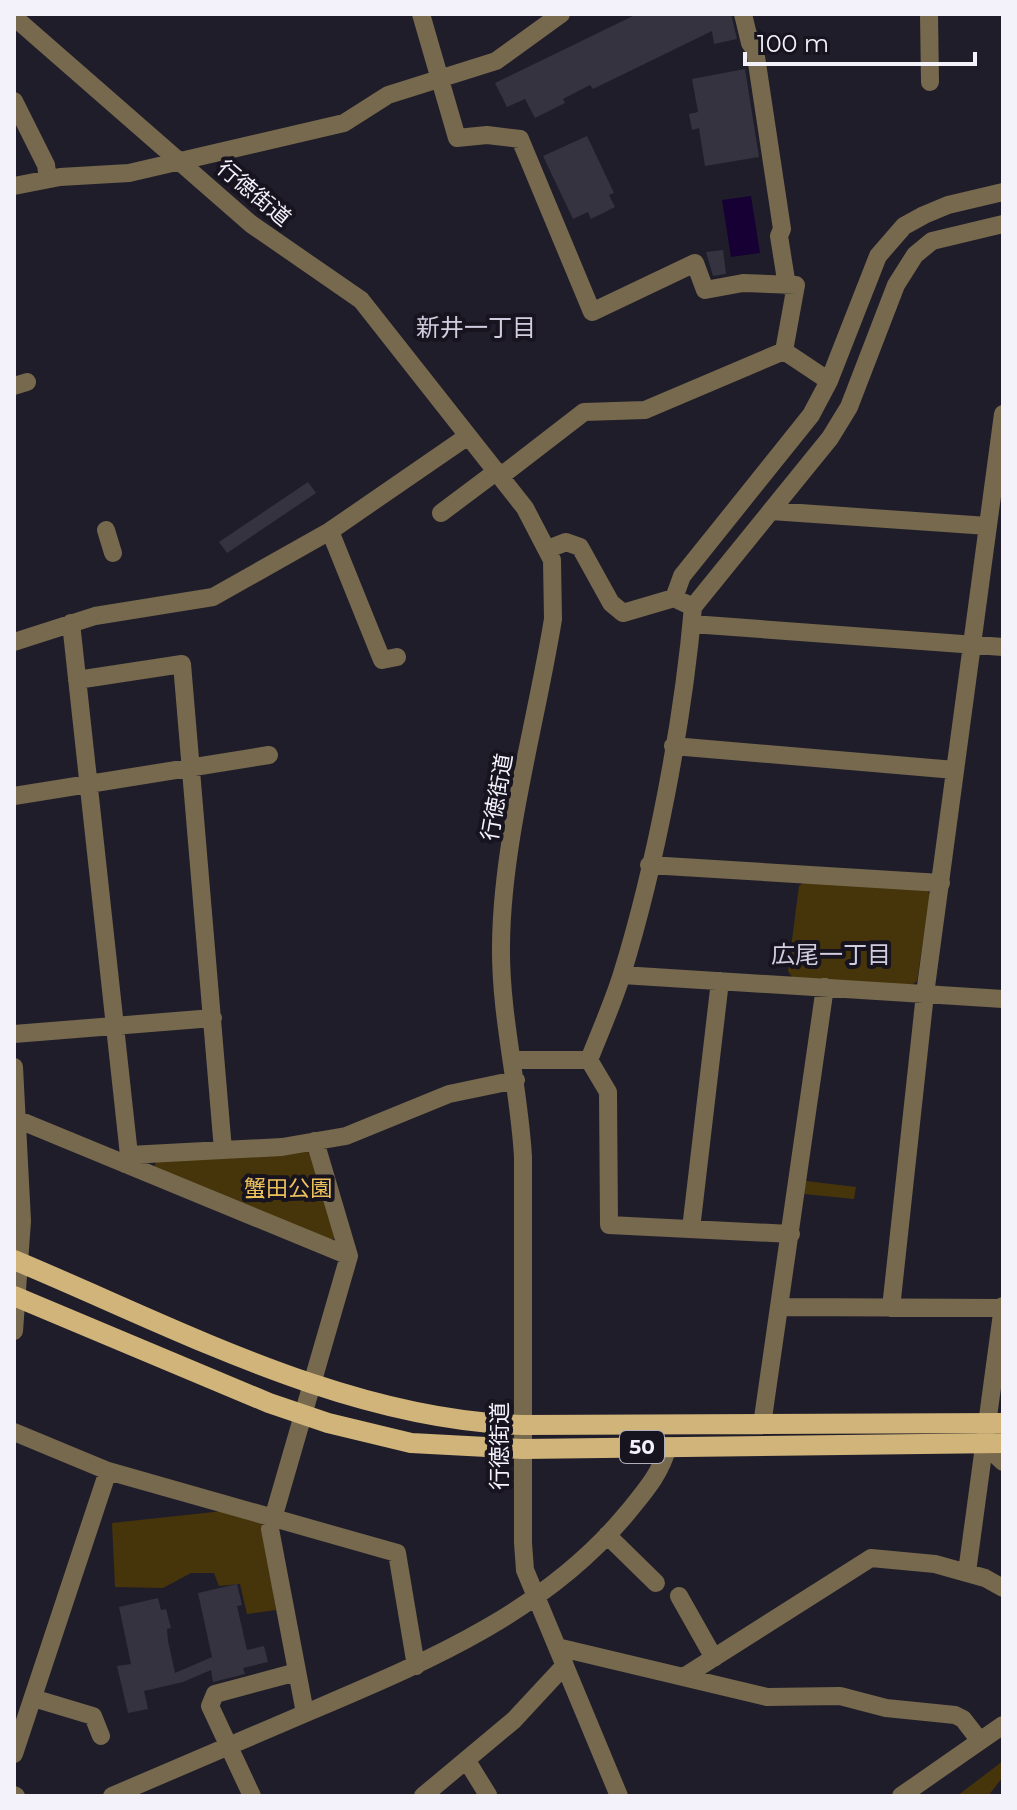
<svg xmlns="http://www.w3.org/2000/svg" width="1017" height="1810" viewBox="0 0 1017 1810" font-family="Montserrat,'Noto Sans JP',sans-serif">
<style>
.green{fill:#46350a}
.water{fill:#160034}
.building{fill:#363341}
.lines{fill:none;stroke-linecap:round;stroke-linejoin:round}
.minor{stroke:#76694d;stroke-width:18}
.major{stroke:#d0b479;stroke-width:20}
.labels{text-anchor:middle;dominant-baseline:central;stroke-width:8;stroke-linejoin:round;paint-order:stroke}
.shield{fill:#171420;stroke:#b1afb9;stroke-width:2}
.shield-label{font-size:20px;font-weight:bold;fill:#f3f1fa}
.street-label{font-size:22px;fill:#f3f1fa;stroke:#171420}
.park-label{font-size:22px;fill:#ecc05b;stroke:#171420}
.neighbourhood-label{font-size:24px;fill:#d1cddf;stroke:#171420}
</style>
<rect width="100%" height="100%" fill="#201d2a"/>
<path class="green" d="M806 881 927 890 930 895 917 981 912 985 792 977 788 971 799 886Z
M306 1150 312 1156 337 1236 331 1241 154 1169 156 1161Z
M806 1181 856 1187 854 1199 804 1194Z
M223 1511 260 1522 263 1527 276 1610 247 1614 240 1584 219 1586 214 1573H191L163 1588 115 1587 112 1523Z
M1003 1761V1777L988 1796H957Z"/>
<path class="water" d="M751 196 760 253 731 257 722 200Z"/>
<path class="building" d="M637 14H731L737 39 714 44 712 31 593 89 590 85 563 99 565 103 535 118 525 99 507 107 495 83Z
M745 69 759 157 705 166 699 128 692 130 689 114 698 112 692 79Z
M587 136 614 193 609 195 615 207 591 219 588 212 573 219 543 156Z
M723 250 726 274 713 276 706 252Z
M308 482 316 493 227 553 219 542Z
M237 1584 242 1605 237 1606 247 1650 264 1646 268 1662 243 1668 245 1674 213 1682 211 1670 183 1682 144 1691 148 1709 128 1713 117 1666 131 1664 119 1607 158 1598 161 1610 166 1609 171 1628 167 1629 168 1641 175 1673 212 1657 198 1593Z"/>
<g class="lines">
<path class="minor" d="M421 14 457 138 487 135 520 139 592 312 695 263 705 290 743 283 796 285 784 351
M743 14 750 43 755 50 782 229 779 236 787 286
M929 14 930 82
M14 17 251 224 361 300 525 508 552 560 553 619C536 724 502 840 501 945 500 1016 519 1086 523 1157V1543L525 1570 619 1796
M14 101 46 165 48 179
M14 186 60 177 129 173 344 123 388 95 496 61 561 14
M14 386 27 382
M501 476 584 412 645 410 784 351 829 381
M771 511 988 526
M441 513 497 471
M106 530 113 553
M330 531 382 660 397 657
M674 598 682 576 811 415 829 381 878 256 904 226 924 215 948 205 1003 192
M693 607 830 438 849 407 896 285 915 255 932 241 1003 224
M71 623 129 1155
M692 624 1003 647
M14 642 95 616 213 597 330 531 468 436
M77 680 182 664 223 1150
M673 746 955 770
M14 796 269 755
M649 865 941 883
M622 975 1003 999
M14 1034 213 1018
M513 1060H589C600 1032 613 1003 622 974 656 864 683 722 693 607L674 598 623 613 611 603 580 547 566 542 548 549
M589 1060 608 1092 609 1225 791 1234
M14 1067 22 1221 14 1331
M14 1118 349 1256
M125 1164 129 1155 282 1147 346 1136 449 1094 516 1080
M691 1229 720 981
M780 1307 1003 1308
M891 1308 925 994 1003 414
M762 1425 825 987
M14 1432 108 1471 397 1553 416 1666
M983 1443 1003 1462
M607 1535 656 1583
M967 1572 1003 1306
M679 1596 714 1658
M557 1647 767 1697 840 1696 886 1708 955 1715 963 1719 980 1741
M685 1676 871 1558 935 1564 985 1578 1003 1588
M33 1698 93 1716 101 1736
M305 1713 270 1529 349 1256 315 1141
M14 1754 108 1471
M467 1761 488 1795
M14 1795 16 1796
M112 1796C179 1767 246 1739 313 1710 428 1661 546 1612 628 1512 646 1490 661 1473 668 1446
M252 1796 210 1706 215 1694 297 1672
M423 1796 514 1720 565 1665
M901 1796 1003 1725"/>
<path class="major" d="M14 1260C175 1327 345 1420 523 1425L1003 1423
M14 1296 269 1403 328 1423 411 1443 523 1449 1003 1443"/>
</g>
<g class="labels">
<rect class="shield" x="620" y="1431" width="44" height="32" rx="6"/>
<g class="shield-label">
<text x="642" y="1447">50</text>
</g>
<g class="street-label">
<text transform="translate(254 193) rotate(40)">行徳街道</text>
<text transform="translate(497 797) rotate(-80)">行徳街道</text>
<text transform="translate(499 1446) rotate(-90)">行徳街道</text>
</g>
<g class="park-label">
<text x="288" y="1188">蟹田公園</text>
</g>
<g class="neighbourhood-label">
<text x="476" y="327">新井一丁目</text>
<text x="831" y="954">広尾一丁目</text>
</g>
</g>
<rect width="1017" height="1810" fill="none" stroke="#f3f1fa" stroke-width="32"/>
<path d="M745 52v12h230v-12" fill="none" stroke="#f3f1fa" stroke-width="4"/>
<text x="757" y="52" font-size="24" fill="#f3f1fa" stroke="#171420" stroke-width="6" paint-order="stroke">100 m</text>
</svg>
